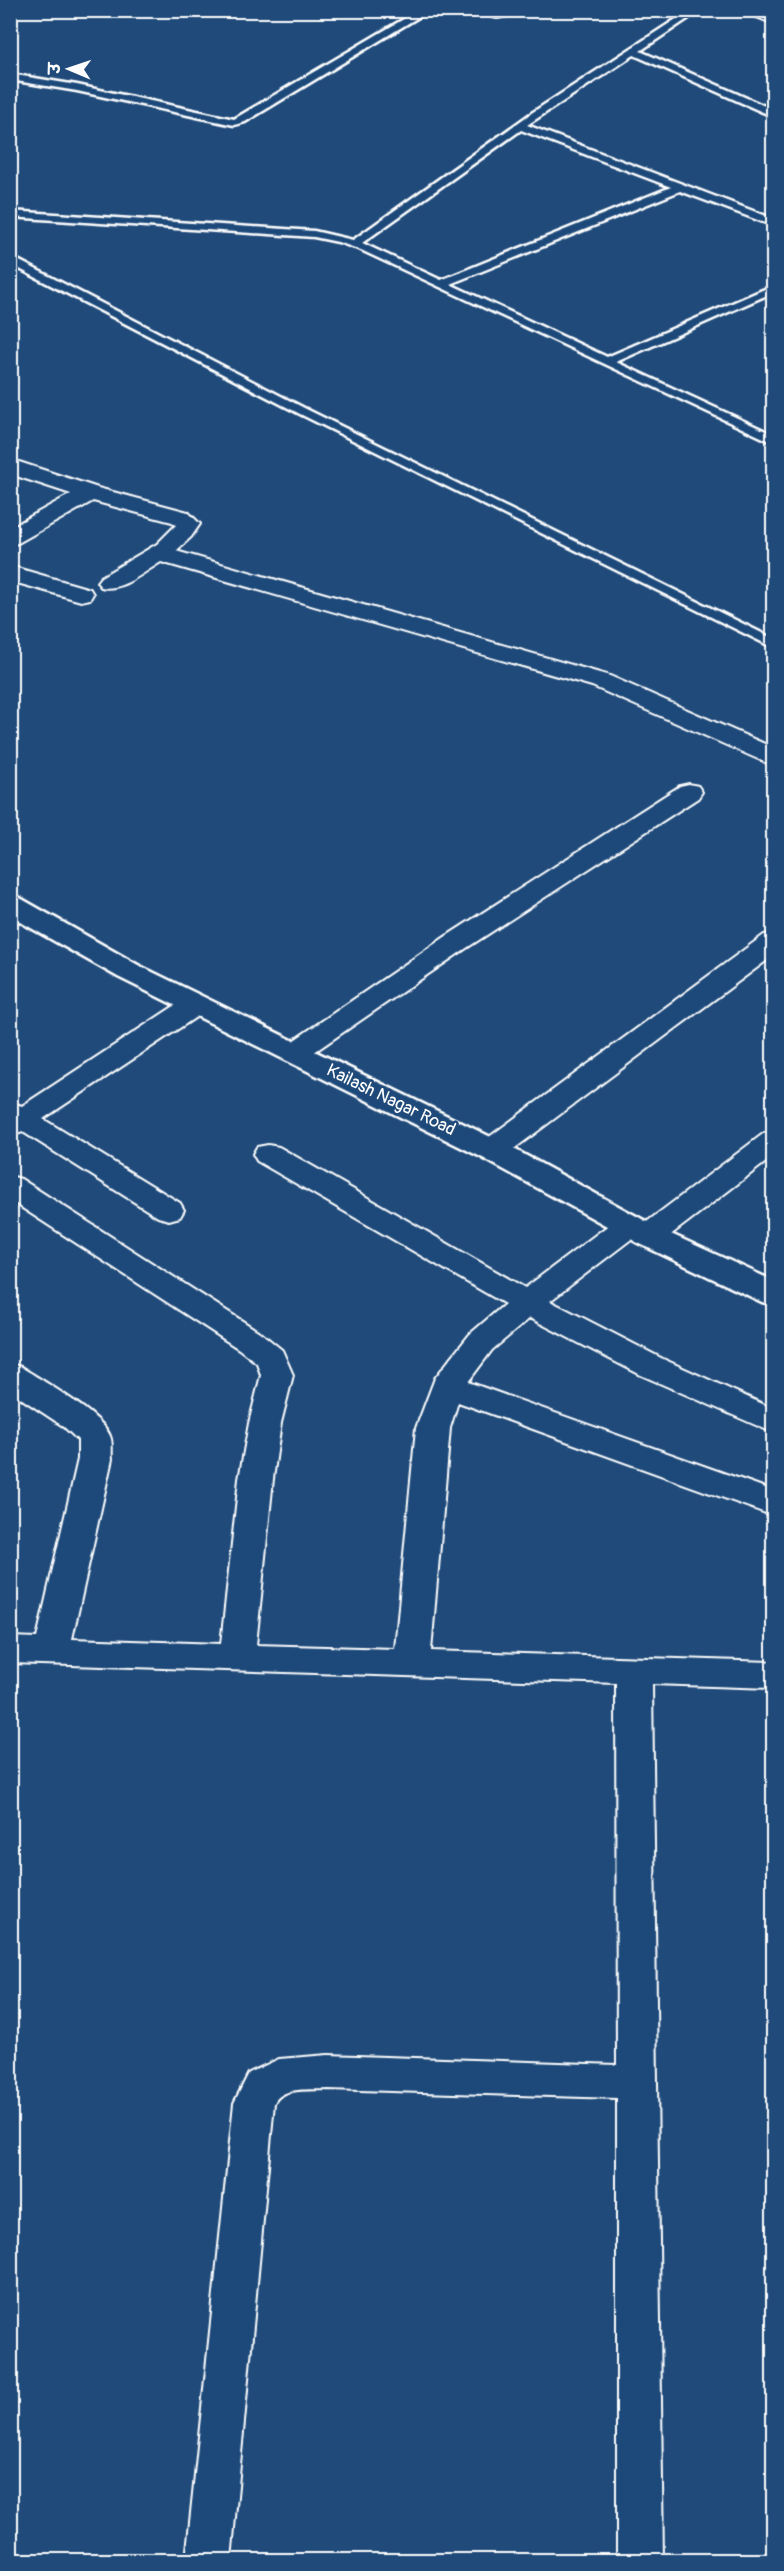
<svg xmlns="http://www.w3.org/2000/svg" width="784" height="2571" viewBox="0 0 784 2571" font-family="Pangolin,'Playpen Sans Deva',sans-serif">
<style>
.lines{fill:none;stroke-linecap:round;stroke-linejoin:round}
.lane-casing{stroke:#fff;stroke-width:5}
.street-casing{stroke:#fff;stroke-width:4}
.secondary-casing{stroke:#fff;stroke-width:5}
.lane{fill:#1f4a7a;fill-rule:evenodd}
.street{fill:#1f4a7a;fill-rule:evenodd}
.secondary{fill:#1f4a7a;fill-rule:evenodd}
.labels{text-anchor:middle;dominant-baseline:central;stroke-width:5;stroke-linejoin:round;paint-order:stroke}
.street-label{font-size:18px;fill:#fff;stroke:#1f4a7a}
</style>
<rect width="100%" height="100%" fill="#1f4a7a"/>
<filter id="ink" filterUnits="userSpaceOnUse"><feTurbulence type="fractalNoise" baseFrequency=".0167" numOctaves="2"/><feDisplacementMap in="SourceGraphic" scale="12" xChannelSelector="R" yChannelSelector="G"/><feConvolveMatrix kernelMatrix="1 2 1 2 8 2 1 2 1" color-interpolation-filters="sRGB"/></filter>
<g filter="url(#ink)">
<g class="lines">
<defs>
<path id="lane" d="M419 10H430L245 122 234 125 77 91 10 80V74L77 85 234 119Z
M690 10H701L640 51 774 110V117L634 55 527 125 774 219V226L680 191 450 284 607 357 774 285V292L616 362 774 435V443L361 250 338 242 314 237 10 217V211L314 231 353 240 533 112ZM521 130 671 187 441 280 362 243Z
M10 256 308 410 774 639V648L300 414 10 264Z"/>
<path id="street" d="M477 10H525L522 14 497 18 480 14Z
M746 10 774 12V24L749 14Z
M10 459 98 488 188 512 200 524 191 537 176 551 610 676 774 748V766L592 686 161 562C144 572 121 592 101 587L97 582 101 577 157 544 176 525 172 522 93 501 18 543 10 545V528L71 494 10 474Z
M10 566 90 589 93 594 90 599 81 601 10 581Z
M689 784 698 786 702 792 698 798 465 949 304 1059 294 1062 284 1059 279 1053 284 1047 445 937 680 786Z
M774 933V955L503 1157 492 1159 481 1157 477 1150 481 1143 764 935Z
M195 996 205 999 209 1005 205 1011 43 1119 180 1203 184 1210 180 1217 169 1220 158 1217 23 1132 10 1136V1102L22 1106 185 999Z
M774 1132V1156L660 1243 649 1246 638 1243 634 1237 550 1301 663 1359 774 1409V1433L641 1375 530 1318 492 1350 468 1382 774 1491V1516L458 1402 450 1428 431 1651 774 1662V1688L652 1684 663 2560H617V2098L328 2089C311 2090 282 2086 274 2103L231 2560H186L234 2103 249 2073 279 2059 328 2055 617 2065 616 1683 10 1663V1637L37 1638 78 1459V1440L63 1426 10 1391V1364L21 1367C41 1380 103 1415 110 1436 113 1442 111 1452 112 1459L72 1639 221 1644 239 1479 249 1423 261 1375 257 1363 239 1349 10 1200V1176L21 1179 261 1333 282 1350 293 1375 281 1423 273 1479 256 1645 395 1649 416 1428 435 1378 470 1334 505 1304 257 1161 253 1154 257 1147 268 1145 279 1147 525 1288 618 1218 629 1215 640 1218 644 1224 763 1134Z"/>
<path id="secondary" d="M10 896 20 898 138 965 503 1143 660 1229 774 1281V1305L762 1302 638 1243 481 1157 118 977 10 916Z"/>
</defs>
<use href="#lane" class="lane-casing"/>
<use href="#street" class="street-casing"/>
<use href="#secondary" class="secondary-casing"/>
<use href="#lane" class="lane"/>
<use href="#street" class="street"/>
<use href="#secondary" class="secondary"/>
</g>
</g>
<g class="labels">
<g class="street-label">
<text transform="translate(391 1100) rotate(26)">Kailash Nagar Road</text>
</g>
</g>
<rect width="784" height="2571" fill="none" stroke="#1f4a7a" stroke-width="36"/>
<rect x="18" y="18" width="748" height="2535" fill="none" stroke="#fff" stroke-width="2" filter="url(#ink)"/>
<g transform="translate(69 69) rotate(272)" stroke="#1f4a7a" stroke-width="4.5" paint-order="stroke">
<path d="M0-4.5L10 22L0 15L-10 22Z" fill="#ffffff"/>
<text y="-9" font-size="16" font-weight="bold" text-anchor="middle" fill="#ffffff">उ</text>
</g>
</svg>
